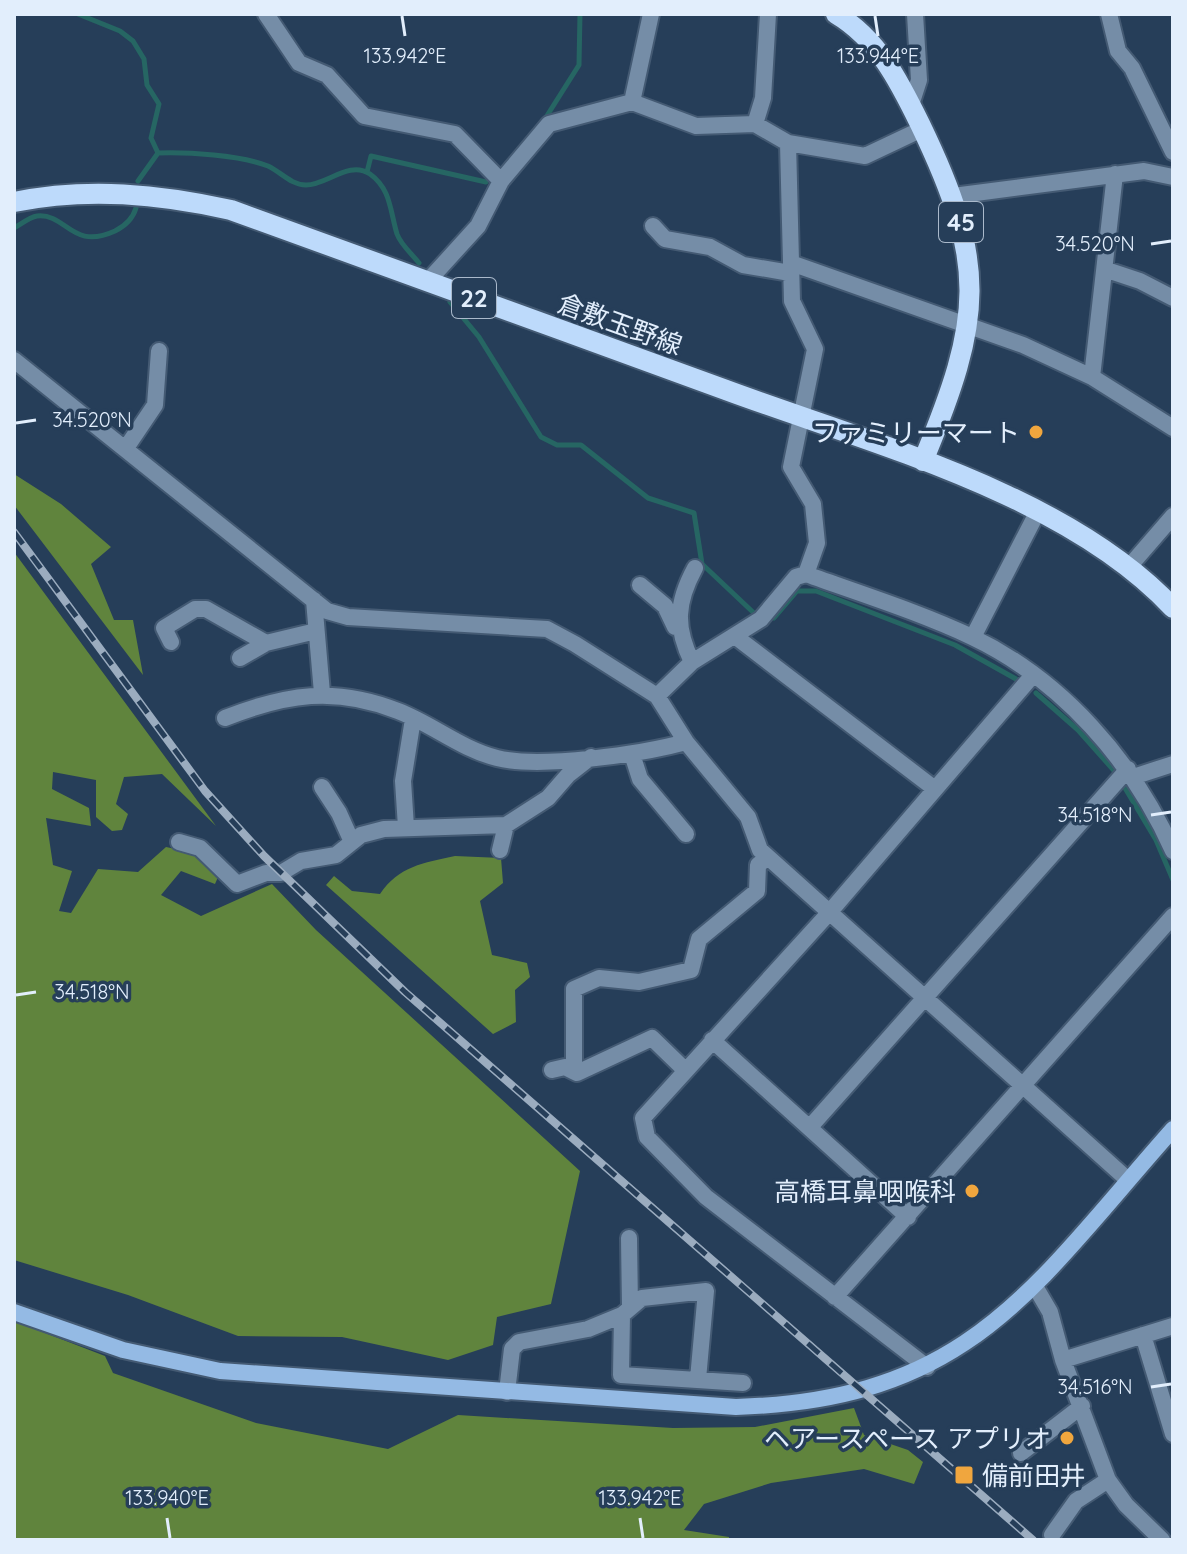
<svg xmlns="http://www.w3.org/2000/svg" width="1187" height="1554" viewBox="0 0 1187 1554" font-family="Quicksand,'Noto Sans JP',sans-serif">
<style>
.forest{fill:#60843d}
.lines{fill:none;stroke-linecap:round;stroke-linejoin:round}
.stream{stroke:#266663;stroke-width:5}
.street-casing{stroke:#445a73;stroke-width:20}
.secondary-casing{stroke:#445a73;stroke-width:20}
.primary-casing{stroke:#445a73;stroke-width:24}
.street{stroke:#758da7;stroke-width:16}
.secondary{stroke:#94bae4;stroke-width:16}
.primary{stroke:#bddafb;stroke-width:20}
.rail-casing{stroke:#9bacbf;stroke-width:8}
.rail{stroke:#263e59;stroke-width:5;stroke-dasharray:15;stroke-linecap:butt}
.ticks{fill:none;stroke:#e2eefc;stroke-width:3}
.poi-dot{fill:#f0a63e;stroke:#263e59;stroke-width:3}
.labels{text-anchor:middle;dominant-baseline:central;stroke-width:7;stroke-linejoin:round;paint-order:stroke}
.shield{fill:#263e59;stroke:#aab9cb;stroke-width:2}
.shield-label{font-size:24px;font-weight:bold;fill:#e2eefc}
.street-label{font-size:26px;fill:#e2eefc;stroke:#263e59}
.poi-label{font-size:26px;fill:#e2eefc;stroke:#263e59;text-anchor:end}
.ticks-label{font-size:20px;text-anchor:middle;fill:#e2eefc;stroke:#263e59;stroke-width:7;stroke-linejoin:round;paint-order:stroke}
</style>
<rect width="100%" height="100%" fill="#263e59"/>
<path class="forest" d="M14 474 61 504 111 547 91 564 114 620H133L143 675 14 505Z
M14 552 216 826 162 774 124 777 116 804 128 814 122 830 112 831 96 817V780L53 772 52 789 89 808 91 826 46 818 53 865 72 871 59 911 71 913 98 869 138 872 166 847 194 853 218 877 215 884 181 871 161 895 201 916 272 884 316 930 580 1171 551 1304 497 1317 493 1345 448 1360 342 1337 238 1336 128 1295 14 1260Z
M455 856 501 858 503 883 480 901 492 955 527 963 530 977 515 990 516 1022 493 1034 326 885 334 876 352 891 380 894C399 866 423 863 455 856Z
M14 1321 105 1356 113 1373 256 1423 388 1449 458 1415 673 1428 755 1427 854 1408 864 1435 908 1450 923 1462 914 1484 864 1469 771 1483 704 1504 684 1530 729 1537V1540H14Z"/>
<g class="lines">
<path class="stream" d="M78 14 120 31 133 41 144 59 147 85 159 104 151 138 158 153C188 152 240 155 268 166 281 172 291 185 306 185 327 185 349 160 370 174 391 189 390 211 397 234 401 245 412 254 419 263
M543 122 579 65 580 14
M367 172 371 156 486 182
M138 181 158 153
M14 228C21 224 30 217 37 216 67 213 71 251 115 231 125 226 133 218 136 208
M450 302 479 337 541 437 557 445H581L648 498 694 513 702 564 756 615
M774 618 797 591H816L955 645 1016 679
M1036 693 1078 730 1117 774
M1122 783 1156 840 1173 880"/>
<defs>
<path id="street" d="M266 14 299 63 327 75 364 116 455 134 501 181
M1109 14 1118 51 1132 68 1173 152
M632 102 651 14
M911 105 919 80 915 14
M755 124 763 98 768 14
M788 143 792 301 815 349 791 467 813 504 817 543 806 574
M953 196 1144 171 1173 177
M653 226 665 239 710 247 743 265 790 273
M791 263 1023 345 1092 377 1173 428
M1107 270 1140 281 1173 298
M428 281 478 226 501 181 549 124 632 102 696 126 755 124 788 143 865 156 922 129
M14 360 327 611 348 617 547 629 575 644 657 696 686 742 748 817 760 850 1128 1180
M1092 377 1115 174
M126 448 155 405 159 351
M1128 568 1173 516
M640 585 665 606 675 627
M314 600 322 693
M736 637 935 789
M973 637 1038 511
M171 642 164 628 195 609H206L266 643
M240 658 266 643 316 631
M692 662C675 627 676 603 695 568
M657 696 692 662 761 619 796 577 806 574C861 594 919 612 972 637 1062 680 1133 761 1173 851
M225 718C286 694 335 686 398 711 432 724 461 749 497 758 540 769 642 754 686 742
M632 754 640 779 686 834
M1133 777 1173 764
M322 787 339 813 352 842
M406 827 403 781 413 719
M179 842 200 848 237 884 266 873H281L301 861 336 855 361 835 384 829 506 825 548 798 568 775 591 757
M500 850 506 825
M712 1040 908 1217
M552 1070 565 1067 577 1073 652 1038 685 1070
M574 1071V989L599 978 639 982 691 970 699 939 757 891 758 865 768 857
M810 1127 1128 769
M629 1238 630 1308
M1036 1288 1050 1312 1063 1360 1108 1480 1126 1505 1162 1540
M835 1297 1173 916
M622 1315 621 1375 743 1383
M1143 1335 1173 1434
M1063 1360 1173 1326
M927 1367 706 1197 647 1137 643 1118 828 914 1033 675
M507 1392 512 1349 519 1342 588 1329 622 1315 642 1298 706 1291 698 1379
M1021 1453 1082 1406
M1052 1535 1076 1501 1108 1480"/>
<path id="secondary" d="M14 1312 123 1350 220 1371 736 1407C970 1400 1032 1288 1173 1129"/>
<path id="primary" d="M836 14C878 39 899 81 920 124 988 265 983 317 923 461
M14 202C88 187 159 194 231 210 396 269 561 330 726 390 869 443 1067 494 1173 608"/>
</defs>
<use href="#street" class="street-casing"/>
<use href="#secondary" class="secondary-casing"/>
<use href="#primary" class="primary-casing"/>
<use href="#street" class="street"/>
<use href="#secondary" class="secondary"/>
<use href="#primary" class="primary"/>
<defs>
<path id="rail" d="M14 532 205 791 264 856 405 992 1033 1540"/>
</defs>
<use href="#rail" class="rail-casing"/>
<use href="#rail" class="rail"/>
</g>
<path class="ticks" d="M402 16 405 36M875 16 878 36M1151 244 1171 241M16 423 36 420M1151 815 1171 812M16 995 36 992M1151 1387 1171 1384M167 1518 170 1538M640 1518 643 1538"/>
<g class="poi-dot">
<circle cx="1036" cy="432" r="8"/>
<circle cx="972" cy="1191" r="8"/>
<circle cx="1067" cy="1438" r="8"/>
<rect x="954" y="1465" width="20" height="20" rx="4"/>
</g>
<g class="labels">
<g class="shield">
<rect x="939" y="202" width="44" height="40" rx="6"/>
<rect x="452" y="278" width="44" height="40" rx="6"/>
</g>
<g class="shield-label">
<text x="961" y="222">45</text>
<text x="474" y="298">22</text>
</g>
<g class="street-label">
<text transform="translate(620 324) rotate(20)">倉敷玉野線</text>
</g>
<g class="poi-label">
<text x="1020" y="432">ファミリーマート</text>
<text x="956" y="1191">高橋耳鼻咽喉科</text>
<text x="1051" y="1438">ヘアースペース アプリオ</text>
<text x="982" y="1475" text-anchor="start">備前田井</text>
</g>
</g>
<g class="ticks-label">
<text x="405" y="63">133.942°E</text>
<text x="878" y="63">133.944°E</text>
<text x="1095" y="251">34.520°N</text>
<text x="92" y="427">34.520°N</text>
<text x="1095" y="822">34.518°N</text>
<text x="92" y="999">34.518°N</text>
<text x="1095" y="1394">34.516°N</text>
<text x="167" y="1505">133.940°E</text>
<text x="640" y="1505">133.942°E</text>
</g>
<rect width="1187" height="1554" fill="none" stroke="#e2eefc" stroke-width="32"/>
</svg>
